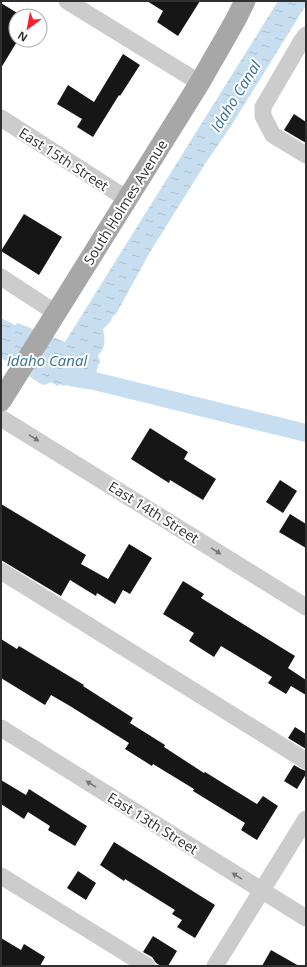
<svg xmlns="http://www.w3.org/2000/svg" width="307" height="967" viewBox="0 0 307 967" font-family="'Open Sans',sans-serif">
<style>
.water{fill:url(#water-ripples)}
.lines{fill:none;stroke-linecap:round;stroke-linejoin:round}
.canal{stroke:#c6deef;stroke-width:18}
.building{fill:#161616}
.minor{stroke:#ccc;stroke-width:17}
.major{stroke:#a7a7a7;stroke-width:21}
.oneway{fill:#767676}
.labels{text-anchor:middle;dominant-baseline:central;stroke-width:4;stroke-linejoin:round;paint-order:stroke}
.street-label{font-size:14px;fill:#2f2f2f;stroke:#fff}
.water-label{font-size:15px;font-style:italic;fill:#357099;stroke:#fff}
</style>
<defs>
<pattern id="water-ripples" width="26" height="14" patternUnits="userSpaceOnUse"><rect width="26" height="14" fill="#c6deef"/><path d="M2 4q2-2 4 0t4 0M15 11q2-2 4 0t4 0" fill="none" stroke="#aabfcd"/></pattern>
</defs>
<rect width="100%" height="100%" fill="#fff"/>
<path class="water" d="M278 1H306V5L231 126 205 164 150 252 116 314 112 317 111 321 103 329C105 339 106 348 98 355L100 362 98 366 92 389H86L69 386 67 385 63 386 60 384 58 386 51 382 45 385 41 384 1 358V318L15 325 18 323 65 342Z"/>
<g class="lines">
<path class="canal" d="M70 375 306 433"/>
</g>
<path class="building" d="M147 1H200L178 36 157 22 163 11Z
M1 3 22 16H16V40H18L1 68Z
M123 54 140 65 120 96 119 95 93 137 77 127 82 119 57 104 68 85 94 102Z
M294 114 306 122V143L284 130Z
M24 214 62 237 39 275 1 251Z
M150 428 188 452 184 459 216 479 203 500 170 480 169 483 131 459Z
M280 480 297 491 283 513 266 502Z
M1 504 86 555 81 564 108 579 129 544 152 558 130 594 123 590 115 604 97 593 96 596 70 580 61 596 1 560Z
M290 514 306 524V548L279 532Z
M183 581 204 594 201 598 295 656 288 668 306 680V695L291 686 286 694 268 683 272 677 221 646 214 657 189 641 194 633 163 614Z
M1 639 17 649 19 646 84 685 83 686 133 718 130 723 165 745 164 747 204 773 205 772 257 804 263 796 278 806 257 840 241 830 245 823 193 791 194 789 153 764 152 766 125 749 129 743 70 706 51 695 45 705 1 678Z
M295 727 306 734V749L288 738Z
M294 765 301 769 306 771V774L297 789 284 781Z
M1 780 26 795 29 789 87 826 75 846 48 830 50 826 28 812 24 819 1 804Z
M114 842 215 905 195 938 177 927 182 920 172 914 175 910 125 879 124 881 100 865Z
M78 871 96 883 86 900 67 888Z
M153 936 177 951 168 966H161L156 963 152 957 143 952Z
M1 938 21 950 24 944 45 957 40 966H1Z
M271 950 299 966H262Z"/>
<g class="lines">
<path class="minor" d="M67 1 200 83
M306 35 301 42 263 107V116L273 135 306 155
M1 118 127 199
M1 277 56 313
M1 418 306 607
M1 571 306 761
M1 728 306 918
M1 876 147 966
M215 966 306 819"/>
<path class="major" d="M1 401 199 84 235 21 245 1"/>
</g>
<defs><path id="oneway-solid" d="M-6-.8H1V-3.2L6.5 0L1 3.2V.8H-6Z"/></defs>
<g class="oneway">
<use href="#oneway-solid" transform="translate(34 438) rotate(32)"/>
<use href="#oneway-solid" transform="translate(216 551) rotate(32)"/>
<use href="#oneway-solid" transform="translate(91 784) rotate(-148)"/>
<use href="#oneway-solid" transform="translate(237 876) rotate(-148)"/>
</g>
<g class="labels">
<g class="street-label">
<text transform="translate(64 159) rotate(33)">East 15th Street</text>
<text transform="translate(125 202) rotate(-58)">South Holmes Avenue</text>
<text transform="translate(154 512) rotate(32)">East 14th Street</text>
<text transform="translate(153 823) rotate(32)">East 13th Street</text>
</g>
<g class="water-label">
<text transform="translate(235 96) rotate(-58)">Idaho Canal</text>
<text x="47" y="360">Idaho Canal</text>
</g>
</g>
<rect width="307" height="967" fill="none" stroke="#2f2f2f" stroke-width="4"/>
<g transform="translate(28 28) rotate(212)"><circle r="19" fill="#ffffff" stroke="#acacac"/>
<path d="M0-3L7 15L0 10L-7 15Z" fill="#f6212c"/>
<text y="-6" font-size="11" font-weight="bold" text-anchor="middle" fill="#2f2f2f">N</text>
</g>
</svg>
